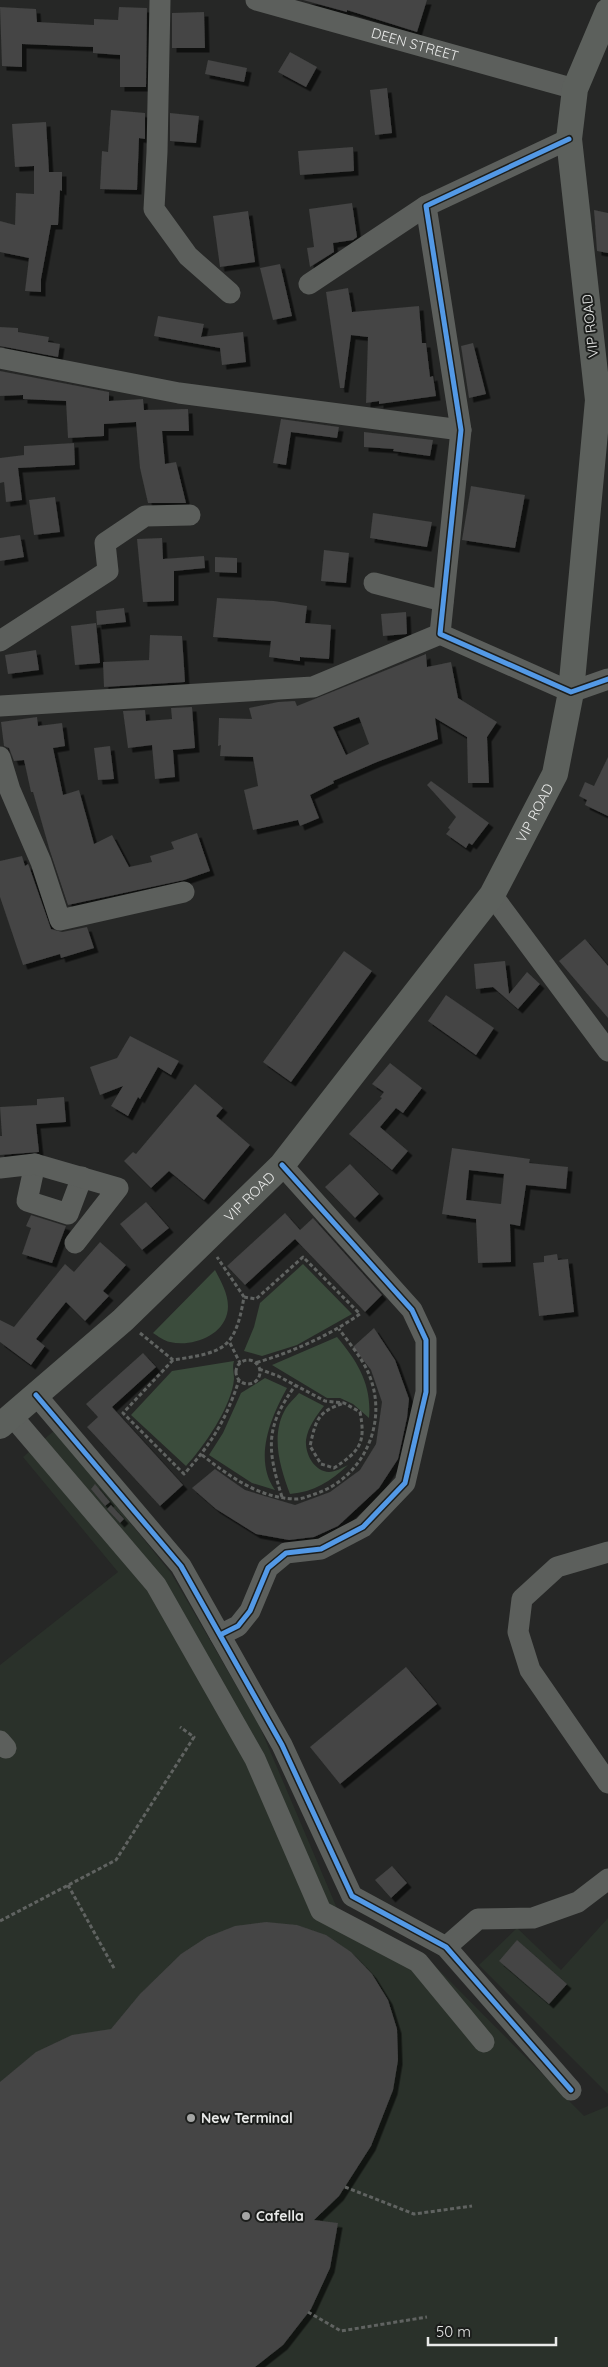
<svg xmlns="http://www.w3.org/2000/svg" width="608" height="2367" viewBox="0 0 608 2367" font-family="Quicksand,sans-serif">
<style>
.built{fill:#2a312a}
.green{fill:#3b4c3c}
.building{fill:#444;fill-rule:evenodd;filter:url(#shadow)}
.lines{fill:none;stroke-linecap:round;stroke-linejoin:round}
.path{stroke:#606361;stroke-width:3;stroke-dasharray:4 2.5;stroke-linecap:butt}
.minor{stroke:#5c5f5c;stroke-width:21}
.major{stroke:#5c605c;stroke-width:26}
.cycleway-casing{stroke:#1c1e1c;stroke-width:8}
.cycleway{stroke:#5399e6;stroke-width:5}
.poi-dot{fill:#a5a6a5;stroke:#1c1e1c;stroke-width:2}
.labels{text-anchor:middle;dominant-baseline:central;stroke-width:4;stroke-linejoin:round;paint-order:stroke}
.street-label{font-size:14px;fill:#e9eae9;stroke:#1c1e1c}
.poi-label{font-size:14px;font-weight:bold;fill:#e9eae9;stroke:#1c1e1c;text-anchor:start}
</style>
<defs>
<filter id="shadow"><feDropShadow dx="4.5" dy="4.5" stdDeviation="0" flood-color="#0009"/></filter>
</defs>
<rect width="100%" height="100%" fill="#262726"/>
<path class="built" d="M55 1430 171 1573 259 1725 339 1913 432 1963 584 2116 608 2106V2367H0V1665L118 1572 23 1457Z
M608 1918V2094L479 1965 517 1928 561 1970Z"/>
<path class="green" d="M303 1264 352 1314 297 1345 262 1356 244 1351 254 1327 260 1303Z
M215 1270C222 1283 231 1299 227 1314 221 1337 191 1347 170 1342 164 1341 158 1336 153 1333Z
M337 1337C358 1362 372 1385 369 1418L353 1404 340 1398H327L272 1365Z
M234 1361C232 1368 234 1372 234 1379 232 1406 203 1448 186 1466L131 1415 172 1371Z
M265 1378 287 1388C271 1417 253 1459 275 1490L252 1483 209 1455 223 1433 241 1393Z
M299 1393 324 1406C316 1416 308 1427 306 1440 305 1454 314 1471 329 1472 335 1472 342 1468 348 1465 331 1481 314 1492 290 1494 280 1467 270 1435 286 1408 289 1403 295 1398 299 1393Z"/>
<path class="building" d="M303 0H427L417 32 347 10V12Z
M0 7 36 9 37 22 94 25V19L118 20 119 7 147 8 146 87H120V55L93 53V47L22 44V67L2 66Z
M204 12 205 48H172V13Z
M290 52 317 67 306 87 278 72Z
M208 60 247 68 244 82 205 74Z
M387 88 392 133 375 135 370 90Z
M111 110 145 113V139L139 138 137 190 100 189 102 151 108 152Z
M170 113 199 116 196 143 170 141Z
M46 122 49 172H62V191L60 190 58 225H51L41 279V292L25 291 29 258 0 252V221L15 225 16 193 34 194V166L15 167 12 124Z
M353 147 354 171 300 175 298 151Z
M352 203 357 237 353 240 333 243 334 252 310 267 307 248 314 247 309 209Z
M594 210 608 213V253L597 251Z
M248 211 255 262 220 267 213 216Z
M280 264 292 316 273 320 260 268Z
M348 288 352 312 419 306 422 343H426L430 377 433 376 436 396 379 404V401L366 403 368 337 351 335 344 388H340L326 292Z
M158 316 204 324 201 337 243 332 246 362 222 365 220 348 154 336Z
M0 327 18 328V332L49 337 48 342 60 344 58 357 0 346Z
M473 343 486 394 469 398 461 346Z
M0 371 109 392V401L143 399 144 410 188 409 189 431H162L165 464 176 462 186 503H148L140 468 136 422 104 424V436L68 438 66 401 23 399V395L0 396Z
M281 419 339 427 337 438 291 432 286 465 273 463Z
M364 432 433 440 430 456 393 451 394 449 364 447Z
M74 443 75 465 18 468 22 500 6 502 4 482 0 483V458L24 455V446Z
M471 486 525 495 515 548 462 540Z
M55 497 60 532 34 535 29 500Z
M373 513 432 522 427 547 370 538Z
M20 535 24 557 0 561V538Z
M162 538 163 559 204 556 205 568 174 571V601L143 602 137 539Z
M324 550 349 553 346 583 321 581Z
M215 557 237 558V573L215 572Z
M217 598 274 601 307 606 305 623 331 625 329 659 300 657V661L269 657 271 641 213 637Z
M124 608 126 622 97 625 96 611Z
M406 612 407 634 383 636 381 614Z
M96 623 100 663 75 665 71 626Z
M150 635 182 636 185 682 104 687 103 662 149 660Z
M36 650 39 670 8 674 5 655Z
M426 654 427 667 451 662 458 698 497 722 487 737 489 783H468L467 737 435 718 438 739 377 762 333 781 334 783 310 795 319 818 300 826 298 820 253 830 244 790 258 786 253 757 220 756 221 745 218 746 219 718 252 719 249 708 278 702 295 701 297 706ZM359 717 369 744 346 755 333 727Z
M192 707 195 748 173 750 175 777 155 779 152 745 128 748 123 711 145 710 146 721 172 719 171 708Z
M37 717 38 726 62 723 65 746 53 748 63 795 79 790 94 844 112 835 129 867 152 862 150 856 174 849 171 842 197 833 210 871 184 880 68 905 49 848 33 792H31L24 760 14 761 9 748 4 746 1 722Z
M110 746 114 779 98 780 94 748Z
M608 757V816L585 805 587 800 579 796 585 782 594 786Z
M431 781 489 823 472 845 469 843 466 848 446 834 450 829 448 828 456 817 427 785Z
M22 856 25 866 28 864 29 866 51 929 62 932 87 927 94 948 61 958 60 954 23 965 0 897V861Z
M585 939 608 966V1018L559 961Z
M344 951 372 971 291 1082 263 1062Z
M505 961 509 994 527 972 540 984 518 1009 493 987 476 989 474 964Z
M446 995 494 1028 476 1055 428 1021Z
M130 1036 179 1061 171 1075 158 1067 140 1099 138 1097 128 1116 111 1106 123 1086 100 1095 90 1067 117 1058Z
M390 1063 422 1088 403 1113 396 1108 380 1127 408 1151 392 1170 349 1134 382 1098 380 1097 384 1092 372 1084Z
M195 1084 223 1108 216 1116 250 1145 204 1200 169 1171 151 1188 124 1161 133 1152 136 1154Z
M64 1097 66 1122 36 1124 39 1152 0 1155V1136H2L0 1107 37 1105V1099Z
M452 1148 530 1159 529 1163 568 1167 566 1189 526 1185 520 1226 510 1224 511 1262 478 1263 476 1219 442 1214ZM469 1170 504 1174 501 1204 466 1200Z
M350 1164 379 1194 355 1218 325 1187Z
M146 1202 169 1228 142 1250 120 1224Z
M285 1213 300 1230 313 1218 382 1295 365 1312 295 1239 245 1285 227 1266Z
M31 1215 66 1226 52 1263 22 1254 31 1228 26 1226Z
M100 1242 126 1265 103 1291 109 1296 85 1321 66 1302 36 1339 45 1346 31 1365 0 1342V1320L14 1327 65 1264 74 1272Z
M557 1254 558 1260 568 1259 574 1312 539 1316 533 1263 544 1262V1256Z
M374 1328 395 1360 409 1399 407 1418 398 1459 379 1488 338 1526 314 1537 289 1540 256 1534 216 1509 192 1488 215 1469 245 1490 295 1505 330 1492 360 1470 376 1444 382 1402 371 1370 353 1347Z
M143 1353 156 1367 112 1407 183 1485 160 1506 87 1427 98 1417 86 1404Z
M95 1484 110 1502 105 1506 91 1489Z
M111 1505 124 1519 120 1523 107 1509Z
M406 1667 437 1704 340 1784 310 1747Z
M392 1866 407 1883 391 1898 375 1880Z
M266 1922 297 1925 326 1935 351 1952 372 1974 388 2000 397 2029 398 2060 393 2090 371 2146 339 2196 314 2220 338 2223 330 2268 311 2309 283 2345 255 2367H0V2082L36 2052 72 2035 111 2029 140 1994 181 1954 207 1937 235 1926Z
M517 1940 567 1984 549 2004 499 1961Z"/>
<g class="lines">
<path class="path" d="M244 1297 256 1299 303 1257 360 1314C328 1336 293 1352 255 1363
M140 1333 173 1360C224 1352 235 1350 244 1297L217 1257
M230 1343 240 1363
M173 1360 123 1413 184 1474C212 1443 226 1420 239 1380
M236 1372a12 12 0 1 1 24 0a12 12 0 1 1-24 0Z
M259 1369 278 1376 325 1401 344 1403 360 1412C366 1443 360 1451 334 1468L321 1464 310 1446C316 1420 317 1412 344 1403
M202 1455C229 1476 260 1499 297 1499 302 1499 309 1496 315 1494 363 1478 388 1424 370 1377 364 1360 349 1343 339 1329
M282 1497C267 1449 265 1427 295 1386
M68 1885 115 1970
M0 1921 116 1860 194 1737 180 1727
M345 2187 414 2214 472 2206
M308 2312 341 2331 427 2317"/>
<g class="minor">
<path d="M160 0 157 152 154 209 188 256 230 293"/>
<path id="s1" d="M256 0 575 89"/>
<path d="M569 139 426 206 461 430 440 634 571 692 608 679"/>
<path d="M309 284 426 206"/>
<path d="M0 358 179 393 461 430"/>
<path d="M374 583 443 601"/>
<path d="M0 641 108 571 105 543 145 516 190 515"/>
<path d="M0 706 313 687 440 634"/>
<path d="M0 757 10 790 41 862 60 920 184 892"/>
<path d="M492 895 608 1051"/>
<path d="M35 1164 27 1201 68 1214 82 1177"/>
<path d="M0 1168 35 1164 118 1188 75 1243"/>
<path d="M36 1395 181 1566 282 1745 352 1896 446 1947 571 2090"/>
<path d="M12 1416 156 1585 255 1759 321 1911 418 1962 484 2042"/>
<path d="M608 1552 557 1567 522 1599 518 1632 530 1670 608 1783"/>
<path d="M220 1635 238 1626 250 1611 268 1568 286 1553 321 1549 363 1527 405 1483 426 1392V1340L412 1310 282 1165"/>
<path d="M0 1741 6 1748"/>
<path d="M446 1947 478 1919 533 1918 578 1902 608 1879"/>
</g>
<path class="major" id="s2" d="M0 1426 123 1320 282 1165 492 895 555 774 571 692 598 400 569 139 575 89 608 11"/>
<defs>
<path id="cycleway" d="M569 139 426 206 461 430 440 634 571 692 608 679
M36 1395 181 1566 282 1745 352 1896 446 1947 571 2090
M220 1635 238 1626 250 1611 268 1568 286 1553 321 1549 363 1527 405 1483 426 1392V1340L412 1310 282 1165"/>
</defs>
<use href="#cycleway" class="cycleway-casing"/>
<use href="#cycleway" class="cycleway"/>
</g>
<g class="poi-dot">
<circle cx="191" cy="2118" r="5"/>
<circle cx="246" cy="2216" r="5"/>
</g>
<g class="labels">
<g class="street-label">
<text stroke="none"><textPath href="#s1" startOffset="165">DEEN STREET</textPath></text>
<text transform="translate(590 326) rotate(-96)">VIP ROAD</text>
<text stroke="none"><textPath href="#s2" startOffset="819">VIP ROAD</textPath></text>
<text stroke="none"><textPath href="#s2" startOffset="339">VIP ROAD</textPath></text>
</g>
<g class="poi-label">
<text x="201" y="2118">New Terminal</text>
<text x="256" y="2216">Cafella</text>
</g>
</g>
<path d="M428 2337v8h128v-8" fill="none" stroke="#e9eae9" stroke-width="2.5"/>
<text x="436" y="2337" font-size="15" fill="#e9eae9" stroke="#1c1e1c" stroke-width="4" paint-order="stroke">50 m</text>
</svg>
